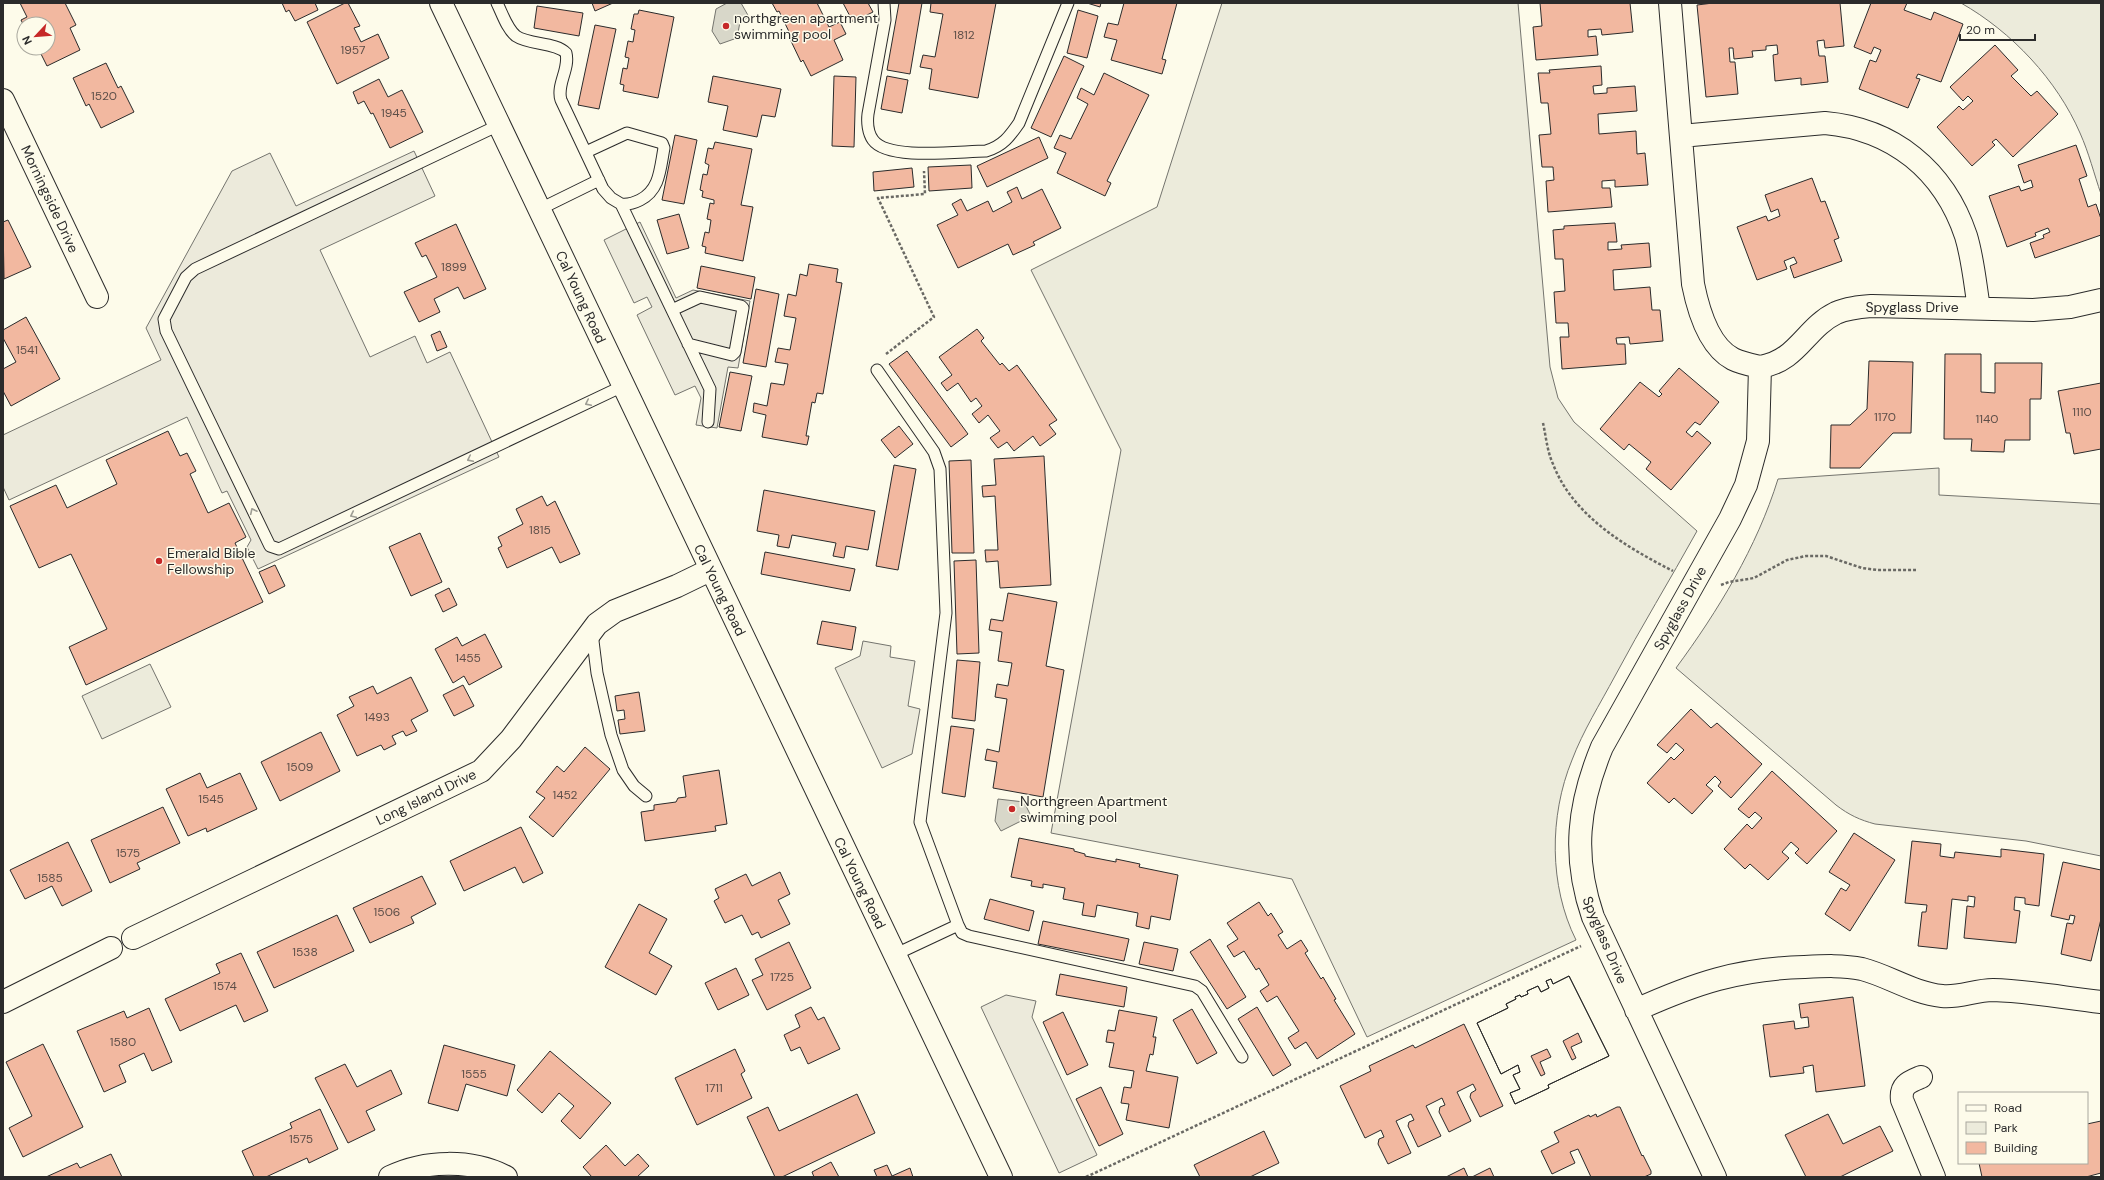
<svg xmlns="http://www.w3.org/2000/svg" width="2104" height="1180" viewBox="0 0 2104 1180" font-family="'DM Sans',sans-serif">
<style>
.green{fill:#ecebdb;stroke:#74746e}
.parking{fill:#eceadb;stroke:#74746e}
.water{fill:#d8d7c9;stroke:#74746e}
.building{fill:#f2b8a0;stroke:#2b2b2b;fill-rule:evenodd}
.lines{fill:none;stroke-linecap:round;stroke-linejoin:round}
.lane-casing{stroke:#2b2b2b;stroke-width:13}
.street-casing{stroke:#2b2b2b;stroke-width:24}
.secondary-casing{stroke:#2b2b2b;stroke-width:24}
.path{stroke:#6a6964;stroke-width:2.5;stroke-dasharray:3 2;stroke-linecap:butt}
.lane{stroke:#fdfbea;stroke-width:11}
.street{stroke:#fdfbea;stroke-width:22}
.secondary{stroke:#fdfbea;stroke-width:22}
.oneway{stroke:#9e9d94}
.poi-dot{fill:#c62828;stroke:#fdfbea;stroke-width:1.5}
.labels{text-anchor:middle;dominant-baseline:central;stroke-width:3;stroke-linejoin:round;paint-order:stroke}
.number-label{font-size:12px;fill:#5d4e48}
.poi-label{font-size:14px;fill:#2b2b2b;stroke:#fdfbea;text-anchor:start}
.street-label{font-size:14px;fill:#2b2b2b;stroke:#fdfbea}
</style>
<rect width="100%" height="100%" fill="#fdfbea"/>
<path class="green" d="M1222 3H1518L1550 367 1558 398 1574 422 1697 531C1670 580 1641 627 1615 676 1600 704 1583 731 1572 760 1549 816 1549 886 1576 940L1367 1037 1292 879 1051 833 1121 450 1031 270 1157 207Z
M1961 3H2101V194C2094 174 2089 153 2080 133 2057 80 2012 32 1961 3Z
M1939 468V495L2101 504V856L2026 841 1875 824C1860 820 1849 815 1836 805L1676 668C1718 611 1757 547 1778 479Z
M150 664 171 707 102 739 82 696Z"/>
<path class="parking" d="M414 151 435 196 320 250 370 357 415 336 427 363 450 352 499 457 258 569 247 547 251 540 227 491 222 493 187 417 9 500 3 487V435L161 360 146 328 232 171 270 153 296 206Z
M640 222 676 298 693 290 750 301 738 368 728 367 717 428 696 425 701 398 695 386 675 395 637 315 652 307 647 297 634 303 604 240Z
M863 641 891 646 890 657 915 661 908 706 920 709 912 754 882 768 835 668 860 656Z
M1006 995 1036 1001 1032 1017 1097 1155 1059 1173 981 1007Z"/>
<path class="water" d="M727 3H741L749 17 740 22 737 38 720 44 712 31 716 9Z
M998 799 1024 802 1031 816 1001 831 995 821Z"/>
<path class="building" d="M20 3H65L76 25 70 28 80 50 47 66 38 48H48V24H24V26L21 20 27 17Z
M282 3H315L318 10 295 21 289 10 286 12Z
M345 3H348L360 26 354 28 361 42 378 34 389 58 337 84 307 22Z
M592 3H613L595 11Z
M772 3H817L829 27 840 22 846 34 834 40 843 60 811 76 803 60 801 62 790 39 792 38 779 11 777 12Z
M843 3H868L873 12 853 22Z
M899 3H922L910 74 887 70Z
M931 3H996L978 98 929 89 932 69 920 67 923 55 935 57 943 14 930 12Z
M1087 3H1101L1100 7Z
M1124 3H1177L1162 59 1166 60 1162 74 1111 60 1117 40 1104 37 1108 23 1118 25Z
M1540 3H1630L1633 32 1602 35 1601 29 1588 30V37L1596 36 1598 55 1536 60 1533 27 1542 26Z
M1840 3 1844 46 1825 48 1824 40 1817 41 1819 56H1825L1828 82 1801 85V78L1775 81 1773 55 1778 54 1777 45 1766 46V50L1752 51 1753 57 1734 59 1733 48H1729L1730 62H1735L1738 94 1706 97 1697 5 1713 3Z
M1871 3H1907L1904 10 1931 20 1934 12 1963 24 1941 82 1918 74 1916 78 1920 79 1908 108 1859 89 1870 60 1876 62 1881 50 1874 47 1871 54 1854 47Z
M537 6 583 13 579 36 534 28Z
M639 10 674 17 658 98 623 91 624 85 620 84 623 68 627 69 629 58 625 57 628 41 633 42 635 30 631 29 634 14H638Z
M1078 10 1098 16 1087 58 1067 53Z
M595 25 616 29 599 109 578 105Z
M1995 45 2018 70 2011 76 2031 96 2037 91 2058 114 2013 157 1996 139 1992 142 1995 145 1972 166 1937 127 1959 106 1963 110 1973 101 1968 96 1963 101 1950 87Z
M1064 56 1084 66 1051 137 1031 128Z
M106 63 118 88 121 86 134 112 101 128 89 104 86 106 73 78Z
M1601 66 1602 85 1593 86 1594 94 1607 93V88L1635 86 1637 111 1598 114 1599 134 1636 131 1637 154 1645 153 1648 185 1615 187V180L1602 181V188H1610L1612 207 1548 212 1546 181 1554 180 1553 167H1542L1539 135 1551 134 1548 103H1541L1538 73H1550L1549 70Z
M1104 73 1149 95 1107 181 1111 183 1105 196 1057 173 1066 153 1054 148 1060 135 1071 139 1088 104 1077 98 1081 88 1094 95Z
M713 76 781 89 775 117 762 115 757 137 723 130 728 106 708 102Z
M834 76 856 77 854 147 832 146Z
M887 76 908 80 902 113 881 109Z
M379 79 388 97 402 90 423 132 390 148 373 113 371 114 364 101 358 104 353 92Z
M675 135 697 140 684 204 662 200Z
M1039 137 1048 158 987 187 977 166Z
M715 142 752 149 741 205 753 207 743 261 705 253 706 247 702 246 705 232 709 233 711 220 707 219 710 203 714 204V200L702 197 703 191 700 190 703 174 707 175 709 165 705 163 708 148 713 149Z
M2076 145 2087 176 2079 179 2088 207 2096 204 2101 219V235L2035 258 2030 243 2044 238 2043 235 2050 232 2048 228 2035 233 2036 236 2007 247 1989 196 2019 186 2021 191 2033 187 2031 180 2024 183 2018 165Z
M971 165 972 188 929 191 928 167Z
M912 168 914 187 874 191 873 172Z
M1812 178 1821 202 1825 201 1839 238 1834 240 1842 261 1794 278 1790 266 1797 263 1794 257 1784 261 1787 269 1757 280 1737 227 1766 216 1768 221 1780 216 1778 209 1771 212 1765 195Z
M1017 187 1022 199 1042 189 1061 228 1033 242 1035 245 1013 255 1008 244 958 268 937 225 958 215 952 204 961 199 967 211 988 201 993 212 1012 202 1007 192Z
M679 214 689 248 667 254 657 220Z
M8 220 31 267 4 279 3 222Z
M1615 223 1617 242H1608V250L1622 249 1621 245 1649 243 1651 267 1613 270 1614 290 1650 287 1652 310H1660L1663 341 1630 344 1629 337 1616 338 1617 344H1625L1626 364 1562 369 1560 337H1569L1568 323H1556L1554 292 1565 291 1563 259H1555L1553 230 1564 229V226Z
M456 224 486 289 464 299 458 287 434 299 440 312 419 322 404 292 437 277 426 255 422 257 415 243Z
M809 264 838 269 836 282 842 283 823 394 817 393 815 403 812 402 806 436H809L807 445 762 437 766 415 753 412 754 403 767 406 771 383 784 385 788 364 775 362 778 348 790 350 796 318 784 316 788 294 796 296 800 274 807 276Z
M701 266 755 277 751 299 697 288Z
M756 289 779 294 766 367 743 363Z
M26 317 60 379 11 406 3 391V369L16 362 3 338V330Z
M977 329 984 338 981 341 1000 365 1002 363 1009 371 1017 365 1057 420 1049 425 1056 434 1040 446 1033 436 1014 451 1007 442 998 448 990 438 1000 431 988 415 979 423 972 414 982 406 976 398 971 402 958 383 947 391 941 383 952 375 939 357Z
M440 331 447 347 437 351 431 335Z
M907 351 968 434 951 447 889 364Z
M1945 354H1981V392L1995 393V363H2042L2041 399H2030V440H2005L2004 452 1971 451 1972 439H1944Z
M1869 361 1913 362 1911 433H1893L1860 468H1830L1831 425H1850L1867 409Z
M1679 368 1719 402 1700 425 1695 422 1686 432 1692 437 1697 431 1711 443 1671 490 1646 469 1651 462 1629 444 1624 450 1600 429 1640 382 1659 397 1662 394 1659 391Z
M730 372 752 376 741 431 719 427Z
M2101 383V449L2074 454 2070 433H2066L2058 391Z
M899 426 913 444 895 458 881 440Z
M168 431 180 456 187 453 196 471 190 474 208 513 229 503 246 537 235 543 263 602 86 685 69 647 107 629 71 554 39 568 10 506 56 485 67 508 117 484 106 460Z
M1044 456 1051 585 1000 588 998 561 986 562 985 550H998L995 496 983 497 982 486 996 485 994 459Z
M971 460 974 553H952L949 461Z
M894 465 916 469 898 570 876 566Z
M764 490 875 511 868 550 846 546 844 558 833 556 836 543 792 535 789 548 777 546 779 535 757 531Z
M542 496 547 506 555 501 580 554 560 563 552 547 507 568 498 548 502 546 498 537 523 524 516 509Z
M420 533 442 582 411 596 389 547Z
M765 552 855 569 850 591 761 574Z
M976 560 979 653 957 654 954 561Z
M275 565 285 586 269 594 259 572Z
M449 588 457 605 443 612 435 595Z
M1008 593 1057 602 1046 666 1064 670 1043 797 993 788 997 762 985 760 987 749 999 752 1007 699 995 697 997 684 1008 686 1012 663 998 661 1002 632 989 630 991 619 1003 621Z
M822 621 856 627 852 650 817 644Z
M485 634 502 667 469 685 464 676 453 683 435 649 457 637 462 646Z
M957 660 980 662 975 721 952 718Z
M411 677 428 711 411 720 417 731 406 736 403 731 392 736 396 744 384 750 381 745 357 756 337 715 354 706 349 697 373 686 377 694Z
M463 685 474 706 454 716 443 695Z
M639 692 645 731 620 734 618 720 625 719 624 710 617 711 615 696Z
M1691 709 1711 728 1717 723 1762 764 1731 798 1718 786 1721 782 1715 776 1706 785 1713 791 1692 814 1674 798 1669 803 1647 783 1671 757 1674 760 1684 750 1676 743 1667 753 1657 745Z
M951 726 974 729 965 797 942 793Z
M321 732 340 771 280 801 261 762Z
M585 747 610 769 553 837 529 817 545 798 536 792 557 766 564 772Z
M719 770 727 824 715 826 716 831 645 841 641 812 654 810V805L676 802 678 798 686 797 683 776Z
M1772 771 1837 831 1807 864 1795 853 1799 849 1791 842 1782 852 1789 858 1768 880 1750 864 1745 869 1724 849 1747 824 1752 829 1762 818 1755 812 1749 818 1738 809Z
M200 773 207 788 240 773 257 809 207 832 206 828 188 836 166 789Z
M163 807 180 843 137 863 140 869 110 883 91 840Z
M521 827 543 873 523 883 515 867 464 891 450 861Z
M1854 833 1895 860 1850 931 1825 914 1841 888 1846 891 1850 885 1829 872Z
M1019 838 1074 849V851L1085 854V856L1116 862V859L1140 864 1139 867 1178 875 1170 920 1151 916 1149 929 1136 926 1138 913 1097 905 1095 917 1082 915 1084 903 1063 899 1065 888 1043 884V888L1031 886 1032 881 1011 877Z
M1912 841 1941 844 1940 856 1954 858 1955 852 2001 857V849L2044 854 2039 906 2025 904V898L2015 897 2014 910 2020 911 2016 943 1964 938 1967 906 1974 907 1975 897 1968 896V901L1952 899 1947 949 1918 946 1922 912H1926L1927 905 1905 903Z
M68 842 92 891 62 906 52 886 25 899 10 870Z
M2063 862 2101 870V919L2091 961 2061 954 2067 923 2073 924 2075 916 2070 915 2069 920 2051 916Z
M780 872 790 894 778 900 790 924 761 938 758 932 752 935 742 915 725 923 714 901 719 898 715 889 746 874 752 886Z
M422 876 436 904 411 917 414 923 370 943 353 908Z
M990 899 1034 911 1029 931 984 919Z
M1259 902 1268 916 1271 913 1283 932 1278 935 1287 949 1301 940 1308 951 1305 953 1321 979 1323 977 1336 999 1334 1000 1355 1034 1317 1059 1306 1042 1295 1049 1288 1038 1299 1031 1277 996 1267 1002 1260 991 1269 985 1259 968 1256 970 1244 951 1234 957 1227 946 1238 939 1227 923Z
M639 904 667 919 649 953 672 966 656 995 605 967Z
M337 915 354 951 274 988 257 952Z
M1043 921 1129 939 1124 961 1038 944Z
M1210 939 1246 997 1227 1009 1190 952Z
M789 942 811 988 767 1010 752 980 763 975 755 959Z
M1144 942 1178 949 1173 971 1139 964Z
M241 953 268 1011 244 1022 236 1005 180 1031 165 999 220 973 216 964Z
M736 968 749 995 718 1010 705 983Z
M1060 974 1127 987 1124 1007 1056 995Z
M1569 976 1609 1056 1548 1085 1549 1088 1515 1104 1510 1093 1520 1089 1513 1075 1520 1072 1518 1065 1501 1074 1477 1023 1508 1008 1506 1004 1516 999 1515 997 1520 995 1521 997 1528 994 1527 991 1538 986 1541 992 1549 988 1546 981 1551 979 1553 984ZM1578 1033 1582 1042 1571 1047 1576 1058 1572 1060 1563 1041ZM1547 1049 1551 1057 1540 1062 1545 1074 1541 1076 1531 1056Z
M1569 976 1609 1056 1548 1085 1549 1088 1515 1104 1510 1093 1520 1089 1513 1075 1520 1072 1518 1065 1501 1074 1477 1023 1508 1008 1506 1004 1516 999 1515 997 1520 995 1521 997 1528 994 1527 991 1538 986 1541 992 1549 988 1546 981 1551 979 1553 984Z
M1853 997 1865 1086 1816 1092 1813 1065 1803 1067 1804 1073 1770 1077 1763 1025 1794 1021 1795 1029 1809 1027 1808 1017 1801 1018 1799 1004Z
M811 1007 818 1020 824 1017 840 1049 808 1064 800 1047 791 1051 784 1035 800 1027 795 1015Z
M1257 1007 1291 1065 1273 1076 1238 1019Z
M149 1008 172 1062 152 1071 144 1053 119 1065 126 1082 104 1092 77 1031 124 1011 127 1018Z
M1192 1009 1217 1053 1197 1064 1173 1020Z
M1119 1010 1157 1017 1153 1037H1156L1153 1055 1150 1054 1146 1071 1178 1077 1169 1128 1126 1120 1129 1104 1121 1103 1124 1087 1131 1088 1134 1071 1109 1067 1114 1043 1106 1042 1108 1030 1115 1031Z
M1063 1012 1088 1065 1067 1075 1043 1022Z
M1464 1024 1503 1106 1480 1117 1470 1097 1471 1093 1476 1090 1473 1084 1457 1092 1471 1121 1449 1132 1439 1112 1440 1107 1445 1105 1442 1098 1426 1106 1441 1136 1418 1147 1408 1126 1409 1122 1414 1120 1411 1114 1396 1121 1411 1153 1388 1164 1378 1144 1379 1139 1384 1137 1381 1130 1365 1138 1340 1086 1371 1071 1369 1066 1413 1045 1415 1048Z
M43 1044 83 1127 23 1157 9 1128 32 1116 6 1062Z
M444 1045 515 1065 507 1096 466 1084 458 1111 428 1103Z
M735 1049 745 1071 741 1074 752 1098 697 1125 675 1078Z
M550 1051 611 1103 580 1139 561 1121 574 1106 559 1093 542 1113 517 1090Z
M345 1064 357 1087 391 1070 402 1094 366 1111 375 1130 348 1143 315 1078Z
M1101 1087 1123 1134 1099 1146 1076 1099Z
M857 1094 875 1133 782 1177H775L747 1117 768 1107 779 1131Z
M1617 1107H1620L1642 1156 1643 1155 1651 1171V1174L1644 1177H1591L1578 1149 1570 1152 1575 1163 1552 1174 1541 1151 1559 1142 1554 1132 1589 1115 1590 1117 1596 1114 1597 1117Z
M320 1109 338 1149 309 1163 307 1158 266 1177H254L242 1151 292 1128 290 1123Z
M1828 1114 1843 1144 1880 1126 1893 1151 1840 1177H1806L1785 1135Z
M2101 1121V1173L2086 1177H1982L1979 1163H2087V1124Z
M1264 1131 1279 1163 1250 1177H1200L1194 1165Z
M606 1145 625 1166 638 1154 649 1166 637 1177H592L583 1167Z
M111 1154 122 1177H46L77 1163 80 1168Z
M831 1162 839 1177H814L812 1172Z
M887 1165 892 1176 910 1168 913 1177H877L874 1170Z
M1464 1168 1468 1177H1446Z
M1490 1168 1494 1177H1472Z"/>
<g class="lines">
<defs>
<path id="lane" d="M497 3C502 13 507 29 516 36 529 45 556 42 566 53 570 69 556 85 561 100L603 189 611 198 621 204 710 389 708 422
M884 3 885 20 868 114C867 122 868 133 873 140 888 161 961 151 986 151 1003 146 1010 136 1019 123L1068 3
M499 125 195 269 186 277 164 319 166 331 270 546 279 549 623 386
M586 152 627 133 662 143 664 148C660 169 660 190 640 200 634 203 628 205 621 204
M540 209 599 180
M672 310 700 297 741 306 743 308 735 352 732 355 688 344
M877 370 934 452 940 469 946 613 920 822 958 925
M592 633 597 673 611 735 623 770 634 786 646 796
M894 955 958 925 962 933 969 936 1195 986 1202 991 1242 1057"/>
<path id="street" d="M1670 3 1693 284C1698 309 1708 346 1733 359 1741 363 1751 365 1760 367
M3 100 97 297
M1681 136 1825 123C1893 129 1944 170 1966 236 1973 259 1975 284 1979 308
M133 938 481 771 511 739 597 624 615 611 677 586 710 570
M3 1002 111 948
M1636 1010C1696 983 1738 969 1804 967 1824 966 1843 965 1862 969 1889 976 1913 993 1942 996 1959 998 1975 990 1993 990 2029 991 2065 998 2101 1002
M1921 1077C1909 1082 1900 1085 1902 1100L1934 1177
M390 1177C425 1160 471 1159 506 1177
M1715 1177 1593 917C1572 856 1578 805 1602 747L1730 519 1746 485 1758 441 1760 367C1798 361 1805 328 1836 313 1847 308 1860 307 1872 306L2033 310 2070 307 2101 300"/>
<path id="secondary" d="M441 3 1001 1177"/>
</defs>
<use href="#lane" class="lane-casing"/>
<use href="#street" class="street-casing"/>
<use href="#secondary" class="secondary-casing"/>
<path class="path" d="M886 354 934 317 878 198 925 194 924 171
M1543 423C1546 436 1547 451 1553 464 1573 516 1626 547 1673 571
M1721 585 1729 582 1754 578 1787 560 1806 556H1826L1862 568 1878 570H1916
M1086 1177 1581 946"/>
<use href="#lane" class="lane"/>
<use href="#street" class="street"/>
<use href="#secondary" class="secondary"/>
</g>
<defs><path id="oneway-chevron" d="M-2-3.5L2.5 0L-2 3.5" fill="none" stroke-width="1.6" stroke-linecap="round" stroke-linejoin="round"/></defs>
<g class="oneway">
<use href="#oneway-chevron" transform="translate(588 403) rotate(154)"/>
<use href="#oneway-chevron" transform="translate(470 459) rotate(154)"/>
<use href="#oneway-chevron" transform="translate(253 511) rotate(-116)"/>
<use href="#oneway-chevron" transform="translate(353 515) rotate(155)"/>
</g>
<g class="poi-dot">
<circle cx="726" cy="26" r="4"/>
<circle cx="159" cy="561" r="4"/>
<circle cx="1012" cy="809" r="4"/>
</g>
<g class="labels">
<g class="number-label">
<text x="964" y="35">1812</text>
<text x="353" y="50">1957</text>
<text x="104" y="96">1520</text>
<text x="394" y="113">1945</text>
<text x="454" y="267">1899</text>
<text x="27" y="350">1541</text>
<text x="2082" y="412">1110</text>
<text x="1885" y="417">1170</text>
<text x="1987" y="419">1140</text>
<text x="540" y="530">1815</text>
<text x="468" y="658">1455</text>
<text x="377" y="717">1493</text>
<text x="300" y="767">1509</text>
<text x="565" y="795">1452</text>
<text x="211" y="799">1545</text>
<text x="128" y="853">1575</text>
<text x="50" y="878">1585</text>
<text x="387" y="912">1506</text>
<text x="305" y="952">1538</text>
<text x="782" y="977">1725</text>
<text x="225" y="986">1574</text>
<text x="123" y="1042">1580</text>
<text x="474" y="1074">1555</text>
<text x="714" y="1088">1711</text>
<text x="301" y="1139">1575</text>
</g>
<g class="poi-label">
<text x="734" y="18">northgreen apartment<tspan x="734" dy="16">swimming pool</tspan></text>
<text x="167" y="553">Emerald Bible<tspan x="167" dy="16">Fellowship</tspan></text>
<text x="1020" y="801">Northgreen Apartment<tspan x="1020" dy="16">swimming pool</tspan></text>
</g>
<g class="street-label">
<text transform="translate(50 199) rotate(65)">Morningside Drive</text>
<text transform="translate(581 297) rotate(65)">Cal Young Road</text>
<text x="1912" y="307">Spyglass Drive</text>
<text transform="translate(720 590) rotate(64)">Cal Young Road</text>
<text transform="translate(1680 608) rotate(-61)">Spyglass Drive</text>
<text transform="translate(426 797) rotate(-26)">Long Island Drive</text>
<text transform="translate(860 883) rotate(64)">Cal Young Road</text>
<text transform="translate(1605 940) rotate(67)">Spyglass Drive</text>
</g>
</g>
<rect width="2104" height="1180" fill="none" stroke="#2b2b2b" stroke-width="8"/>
<rect x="1958" y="1092" width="130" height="72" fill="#fdfbea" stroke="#a9a89e"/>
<rect x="1966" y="1105" width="20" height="6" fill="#fdfbea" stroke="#a9a89e"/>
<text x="1994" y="1112" font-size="12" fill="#2b2b2b">Road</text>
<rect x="1966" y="1122" width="20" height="12" fill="#ecebdb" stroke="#a9a89e"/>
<text x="1994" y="1132" font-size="12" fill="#2b2b2b">Park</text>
<rect x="1966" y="1142" width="20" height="12" fill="#f2b8a0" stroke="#a9a89e"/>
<text x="1994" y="1152" font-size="12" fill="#2b2b2b">Building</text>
<g transform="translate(36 36) rotate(244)"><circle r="19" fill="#fdfbea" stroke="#a9a89e"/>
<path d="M0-3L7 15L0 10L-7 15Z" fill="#c62828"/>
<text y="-6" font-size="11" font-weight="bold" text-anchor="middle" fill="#2b2b2b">N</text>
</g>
<path d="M1960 34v6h75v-6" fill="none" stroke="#2b2b2b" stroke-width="2"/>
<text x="1966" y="34" font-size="12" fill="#2b2b2b" stroke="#fdfbea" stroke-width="3" paint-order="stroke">20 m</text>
</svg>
